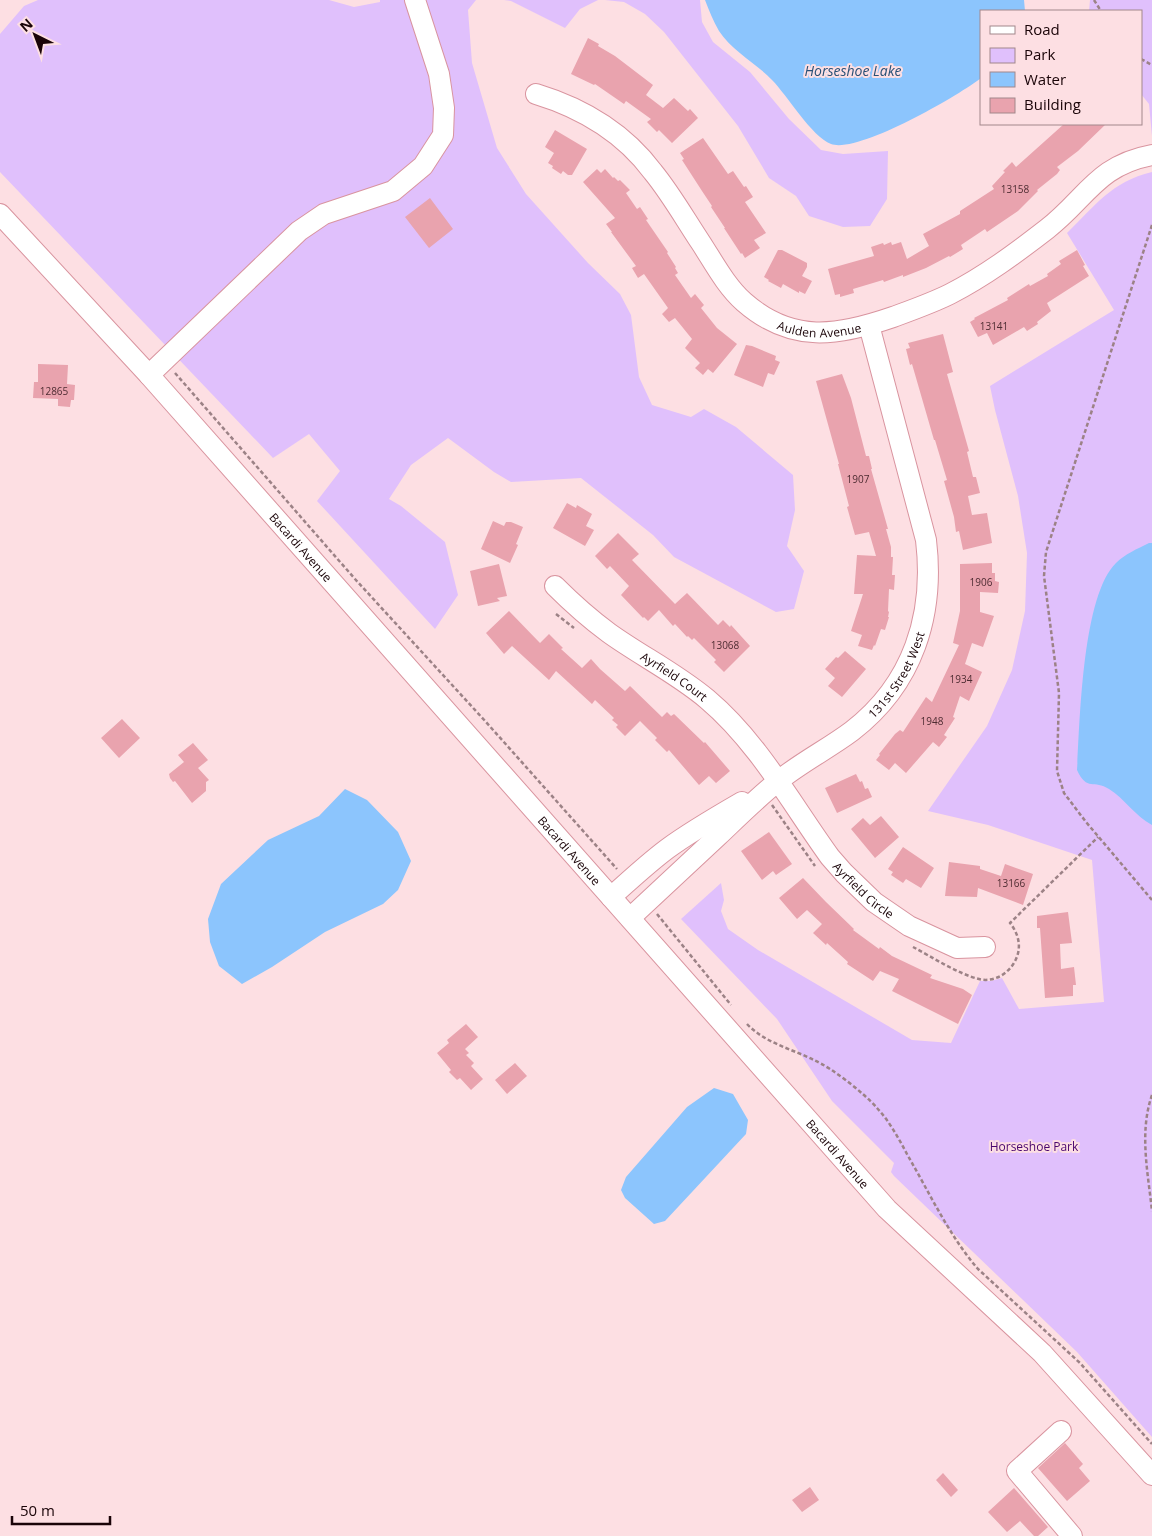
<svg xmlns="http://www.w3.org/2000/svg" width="1152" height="1536" viewBox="0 0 1152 1536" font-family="'Open Sans',sans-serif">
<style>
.green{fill:#e0c0fc}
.water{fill:#8cc5fd}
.building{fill:#e9a3ae}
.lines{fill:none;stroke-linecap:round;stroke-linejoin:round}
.minor-casing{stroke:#d9949f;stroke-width:22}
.path{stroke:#9c8286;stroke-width:2.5;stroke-dasharray:4 2.5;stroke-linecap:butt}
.minor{stroke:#fff;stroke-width:20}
.labels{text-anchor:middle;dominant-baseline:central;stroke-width:4;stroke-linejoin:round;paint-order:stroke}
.number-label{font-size:10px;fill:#4e2c32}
.street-label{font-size:12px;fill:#1a0408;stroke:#fddfe3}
.park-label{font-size:12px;fill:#4a066e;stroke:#fddfe3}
.water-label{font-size:14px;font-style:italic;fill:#285076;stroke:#fddfe3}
</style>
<rect width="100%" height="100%" fill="#fddfe3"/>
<path class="green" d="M38 0H329L354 7 380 2V0H476L468 10 472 63 497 148 526 194 588 263 620 294 631 315 639 377 652 405 691 417 704 409 736 427 793 475 795 510 787 546 804 571 794 609 776 612 674 557 653 535 581 478 511 482 494 472 448 438 411 465 389 499 401 506 445 542 458 595 435 629 317 501 340 471 309 434 273 458 0 172V34L24 6Z
M504 0H598L580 9 565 28 511 1Z
M605 0H700L702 22 713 42 750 72 789 119 821 150 843 154 888 151 887 199 870 226 843 227 809 216 796 196 769 178 738 126 664 32 645 14 624 2Z
M1090 0H1152V136L1149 104 1141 94V11H1089Z
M1152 172V1437L1077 1352 894 1176 891 1172 894 1163 832 1101 777 1019 681 919 721 883 724 900 721 911 728 929 758 950 912 1040 951 1043 980 981H991L1002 978 1019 1009 1104 1002 1092 860 988 825 928 811 987 726 1012 670 1025 611 1027 553 1018 496 995 410 990 386 1114 310 1067 233C1096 205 1111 182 1152 172Z"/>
<path class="water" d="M705 0H1024L1025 11H981V78C958 96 858 154 831 144 812 137 787 95 772 80 756 63 732 51 719 31 713 21 709 10 705 0Z
M1149 543H1152V825C1135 816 1125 799 1109 789 1094 779 1087 792 1077 770 1080 722 1082 596 1116 563 1125 554 1137 549 1149 543Z
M345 789 367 800 398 832 411 861 398 890 383 904 325 932 272 967 242 984 219 966 210 942 208 919 221 884 268 840 319 816Z
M714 1088 733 1094 748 1120 746 1134 665 1221 654 1224 625 1198 621 1190 626 1177 687 1107Z"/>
<path class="building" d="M588 38 599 44 598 46 615 56 653 85 646 95 663 108 674 98 688 111 690 109 698 118 672 143 659 130 657 132 647 122 651 119 626 101 624 104 595 84 594 85 571 74Z
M1064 124H1106L1078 151 1057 167 1060 170 1057 174 1037 190 1038 191 1018 211 987 232 985 229 961 245 963 249 950 257 949 256 926 268 903 277V275L884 282 883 280 853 289 854 293 840 297V294L835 295 828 269 874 256 871 247 883 243 884 245 891 242 892 245 901 242 907 259 929 246 923 234 960 214V211L994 189 992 186 1005 172 1003 171 1012 162 1016 167Z
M555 130 587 149 572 175H568L563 171 561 174 552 168 553 166 548 163 554 153 545 147Z
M703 138 728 174 733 171 744 187 746 186 753 197 745 202 766 233 754 240 760 248 745 258 742 253 741 254 724 228H725L711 207 712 206 702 191 682 160 684 159 680 153Z
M597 169 601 173 605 169 613 178 614 177 618 181 620 180 630 190 626 193 637 209 640 207 648 219 646 220 668 252 667 253 676 267 675 268 678 273 675 275 691 298 695 294 704 305 701 308 717 328 737 344 713 373 708 369 703 375 695 368 700 363 685 348 692 339 675 318 669 322 662 314 668 308 644 274 638 278 632 268 636 266 611 232H612L606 224 615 218 583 182Z
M430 198 453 229 429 248 405 217Z
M778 250H782L807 263V267L802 276 812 281 805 294 799 291V293L783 284 781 288 768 281 769 280 764 277Z
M1077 250 1085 265 1083 266 1089 276 1047 303 1051 311 1037 322 1038 324 1027 331 1024 327 993 345 987 333 978 337 970 322 975 319 974 318 1008 300 1007 298 1029 284 1030 286 1048 276 1047 274 1061 264 1059 261Z
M943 334 953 372 947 374 969 451 967 452 973 477H976L980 493 968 496 972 515 987 513 992 543 963 550 959 531 956 532 954 517 944 481 947 480 935 440H934L912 364 910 365 906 349 910 348 908 343Z
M746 345 752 346 776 356 775 360 780 362 774 375 768 373 763 387 734 375Z
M38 364 68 365 67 384 75 385 74 400H71L70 407 58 406V399L33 398 34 382H38Z
M842 374 851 398 866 456H869L872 469H871L888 529H886L891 547V557H893L892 575H895L894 590 889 589 888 611 889 612 888 617H889L885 630 881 629 875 646 874 645 872 650 858 646 862 635 851 631 863 594H854L857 555 876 556 869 532 855 535 847 507 849 506 838 464H839L816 381Z
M567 503 576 508 577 505 592 514 586 526 594 530 585 546 553 528Z
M493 521 504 526 506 522H511L523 527 516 544 518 545 510 563 481 549Z
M618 533 639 554 632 560 675 604 687 593 718 625 723 620 730 627 731 625 750 646 724 672 714 662 716 660 694 638 692 640 688 636 687 637 675 624 673 626 659 610 648 621 644 617 643 618 621 595 629 586 610 566 607 569 595 556Z
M992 563V573H995V581L999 582 998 593 980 592V612L994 616 983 647 972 643 965 664 982 672 969 701 960 696 953 717 955 718 944 735 947 737 939 747 933 742 906 773 895 763 889 770 876 760 880 755 879 754 895 734 900 730 903 732 926 697 932 702 959 645 953 643 960 611V564Z
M499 564 507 596 497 598 500 601 478 606 470 571Z
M509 611 540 643 549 634 563 648 561 649 582 668 591 659 600 669 625 691 630 686 662 717 667 712 671 716 674 714 704 743 705 742 730 771 716 783 709 776 699 785 669 750 667 752 655 740 657 738 640 721 625 736 616 727 618 725 612 720 614 718 595 700 592 704 556 671 549 680 512 646 504 654 486 633Z
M845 651 866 669 842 697 828 686 835 678 825 669 836 657 838 658Z
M122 719 140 738 119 758 101 738Z
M193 743 208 760 198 768 209 780 206 782V791L192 803 175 781 173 782 170 778 169 774 184 762 178 755Z
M856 774 860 782 862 781 865 789 868 788 872 797 837 813 825 788Z
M881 816 899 837 875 858 851 829 863 818 870 825Z
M769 832 792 864 776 875 773 871 762 880 741 851Z
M903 847 934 868 921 888 906 879 903 883 891 875 893 872 888 869Z
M949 862 980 866V869L1001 876 1005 864 1033 874 1023 905 978 888 977 897 945 896Z
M803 878 826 902 854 929 853 930 879 949 880 947 892 956 932 975 930 978 963 989 972 995 958 1024 892 991 899 979 880 971 873 981 847 964 848 962 827 943 826 945 813 933 822 924 807 910 797 919 779 898Z
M1068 912 1072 943 1060 944 1061 969 1074 967 1076 985H1073V996L1045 998 1040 928H1037V916Z
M466 1024 478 1037 465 1049 469 1053 466 1055 474 1063 471 1066 483 1079 471 1090 460 1078 457 1080 449 1072 451 1070 437 1053 449 1043 447 1040Z
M515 1063 527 1076 507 1094 495 1080Z
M1065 1443 1083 1464 1079 1468 1090 1481 1067 1501 1038 1468Z
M943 1473 958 1490 951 1497 936 1480Z
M810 1487 819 1500 802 1512 792 1500Z
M1014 1488 1048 1527 1038 1536H1034L1020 1521 1007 1532 988 1512Z"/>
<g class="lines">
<defs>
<g id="minor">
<path id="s1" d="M536 94C582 108 624 133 653 172 671 194 685 219 701 243 714 263 726 286 744 302 792 344 838 336 893 317 912 310 932 303 950 294 985 276 1016 253 1047 229 1086 199 1097 165 1152 155"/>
<path id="s2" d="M0 214 149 375 887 1209 1042 1353 1152 1475"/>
<path d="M149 375 299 231 324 214 393 191 423 166 443 135 444 108 439 74 415 0"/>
<path id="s3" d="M555 586C572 603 590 619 609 633 641 656 676 673 707 699 758 742 791 803 830 857L844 873 874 902 909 926 957 948 985 947"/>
<path d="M611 897C629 881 647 864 667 849 690 832 716 817 742 802"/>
<path id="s4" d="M630 918C659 891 689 863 718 836 737 818 756 799 777 782 800 763 828 749 852 731 913 684 935 615 926 540L869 325"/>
<path d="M1061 1431 1017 1471 1072 1536"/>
</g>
</defs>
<use href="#minor" class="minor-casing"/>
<path class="path" d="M1094 0 1101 11
M1141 59 1152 65
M1152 225 1046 552 1044 576 1059 693 1057 771 1064 793 1086 822 1152 900
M175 373 355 579 486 722 617 869
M556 614 574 628
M772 805 815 866
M657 914 731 1005
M913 947C932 957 958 974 979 979 994 983 1010 973 1016 959 1022 946 1018 933 1010 923L1098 837
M747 1024C765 1043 792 1049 814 1060 832 1068 864 1093 877 1108 890 1122 899 1139 908 1156 929 1192 950 1237 978 1269L1080 1363 1152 1444
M1152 1095C1139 1132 1148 1173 1152 1211"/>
<use href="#minor" class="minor"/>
</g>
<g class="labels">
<g class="number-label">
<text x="1015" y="189">13158</text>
<text x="994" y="326">13141</text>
<text x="54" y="391">12865</text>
<text x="858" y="479">1907</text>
<text x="981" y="582">1906</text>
<text x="725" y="645">13068</text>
<text x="961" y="679">1934</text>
<text x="932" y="721">1948</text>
<text x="1011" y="883">13166</text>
</g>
<g class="street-label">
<text stroke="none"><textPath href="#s1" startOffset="385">Aulden Avenue</textPath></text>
<text stroke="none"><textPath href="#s2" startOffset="449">Bacardi Avenue</textPath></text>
<text stroke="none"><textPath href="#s4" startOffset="364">131st Street West</textPath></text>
<text stroke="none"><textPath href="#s3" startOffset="150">Ayrfield Court</textPath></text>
<text stroke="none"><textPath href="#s2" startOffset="854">Bacardi Avenue</textPath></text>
<text stroke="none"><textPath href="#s3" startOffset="438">Ayrfield Circle</textPath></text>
<text stroke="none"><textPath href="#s2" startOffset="1259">Bacardi Avenue</textPath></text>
</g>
<g class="park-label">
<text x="1034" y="1146">Horseshoe Park</text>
</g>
<g class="water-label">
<text x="853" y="70">Horseshoe Lake</text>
</g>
</g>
<rect x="980" y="10" width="162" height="115" fill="#fddfe3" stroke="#a2878b"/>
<rect x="990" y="26" width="25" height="8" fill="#ffffff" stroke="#a2878b"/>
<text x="1024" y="35" font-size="15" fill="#1a0408">Road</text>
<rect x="990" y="48" width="25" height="15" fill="#e0c0fc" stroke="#a2878b"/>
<text x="1024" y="60" font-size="15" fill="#1a0408">Park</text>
<rect x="990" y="72" width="25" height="15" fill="#8cc5fd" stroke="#a2878b"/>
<text x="1024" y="85" font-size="15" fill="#1a0408">Water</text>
<rect x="990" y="98" width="25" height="15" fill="#e9a3ae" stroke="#a2878b"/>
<text x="1024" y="110" font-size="15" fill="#1a0408">Building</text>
<g transform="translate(35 35) rotate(318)" stroke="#fddfe3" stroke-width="4" paint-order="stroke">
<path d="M0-4L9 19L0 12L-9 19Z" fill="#1a0408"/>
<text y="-8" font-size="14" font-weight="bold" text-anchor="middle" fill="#1a0408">N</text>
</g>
<path d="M12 1516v8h98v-8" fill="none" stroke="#1a0408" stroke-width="2.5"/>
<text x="20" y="1516" font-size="15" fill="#1a0408" stroke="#fddfe3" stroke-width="4" paint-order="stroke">50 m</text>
</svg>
